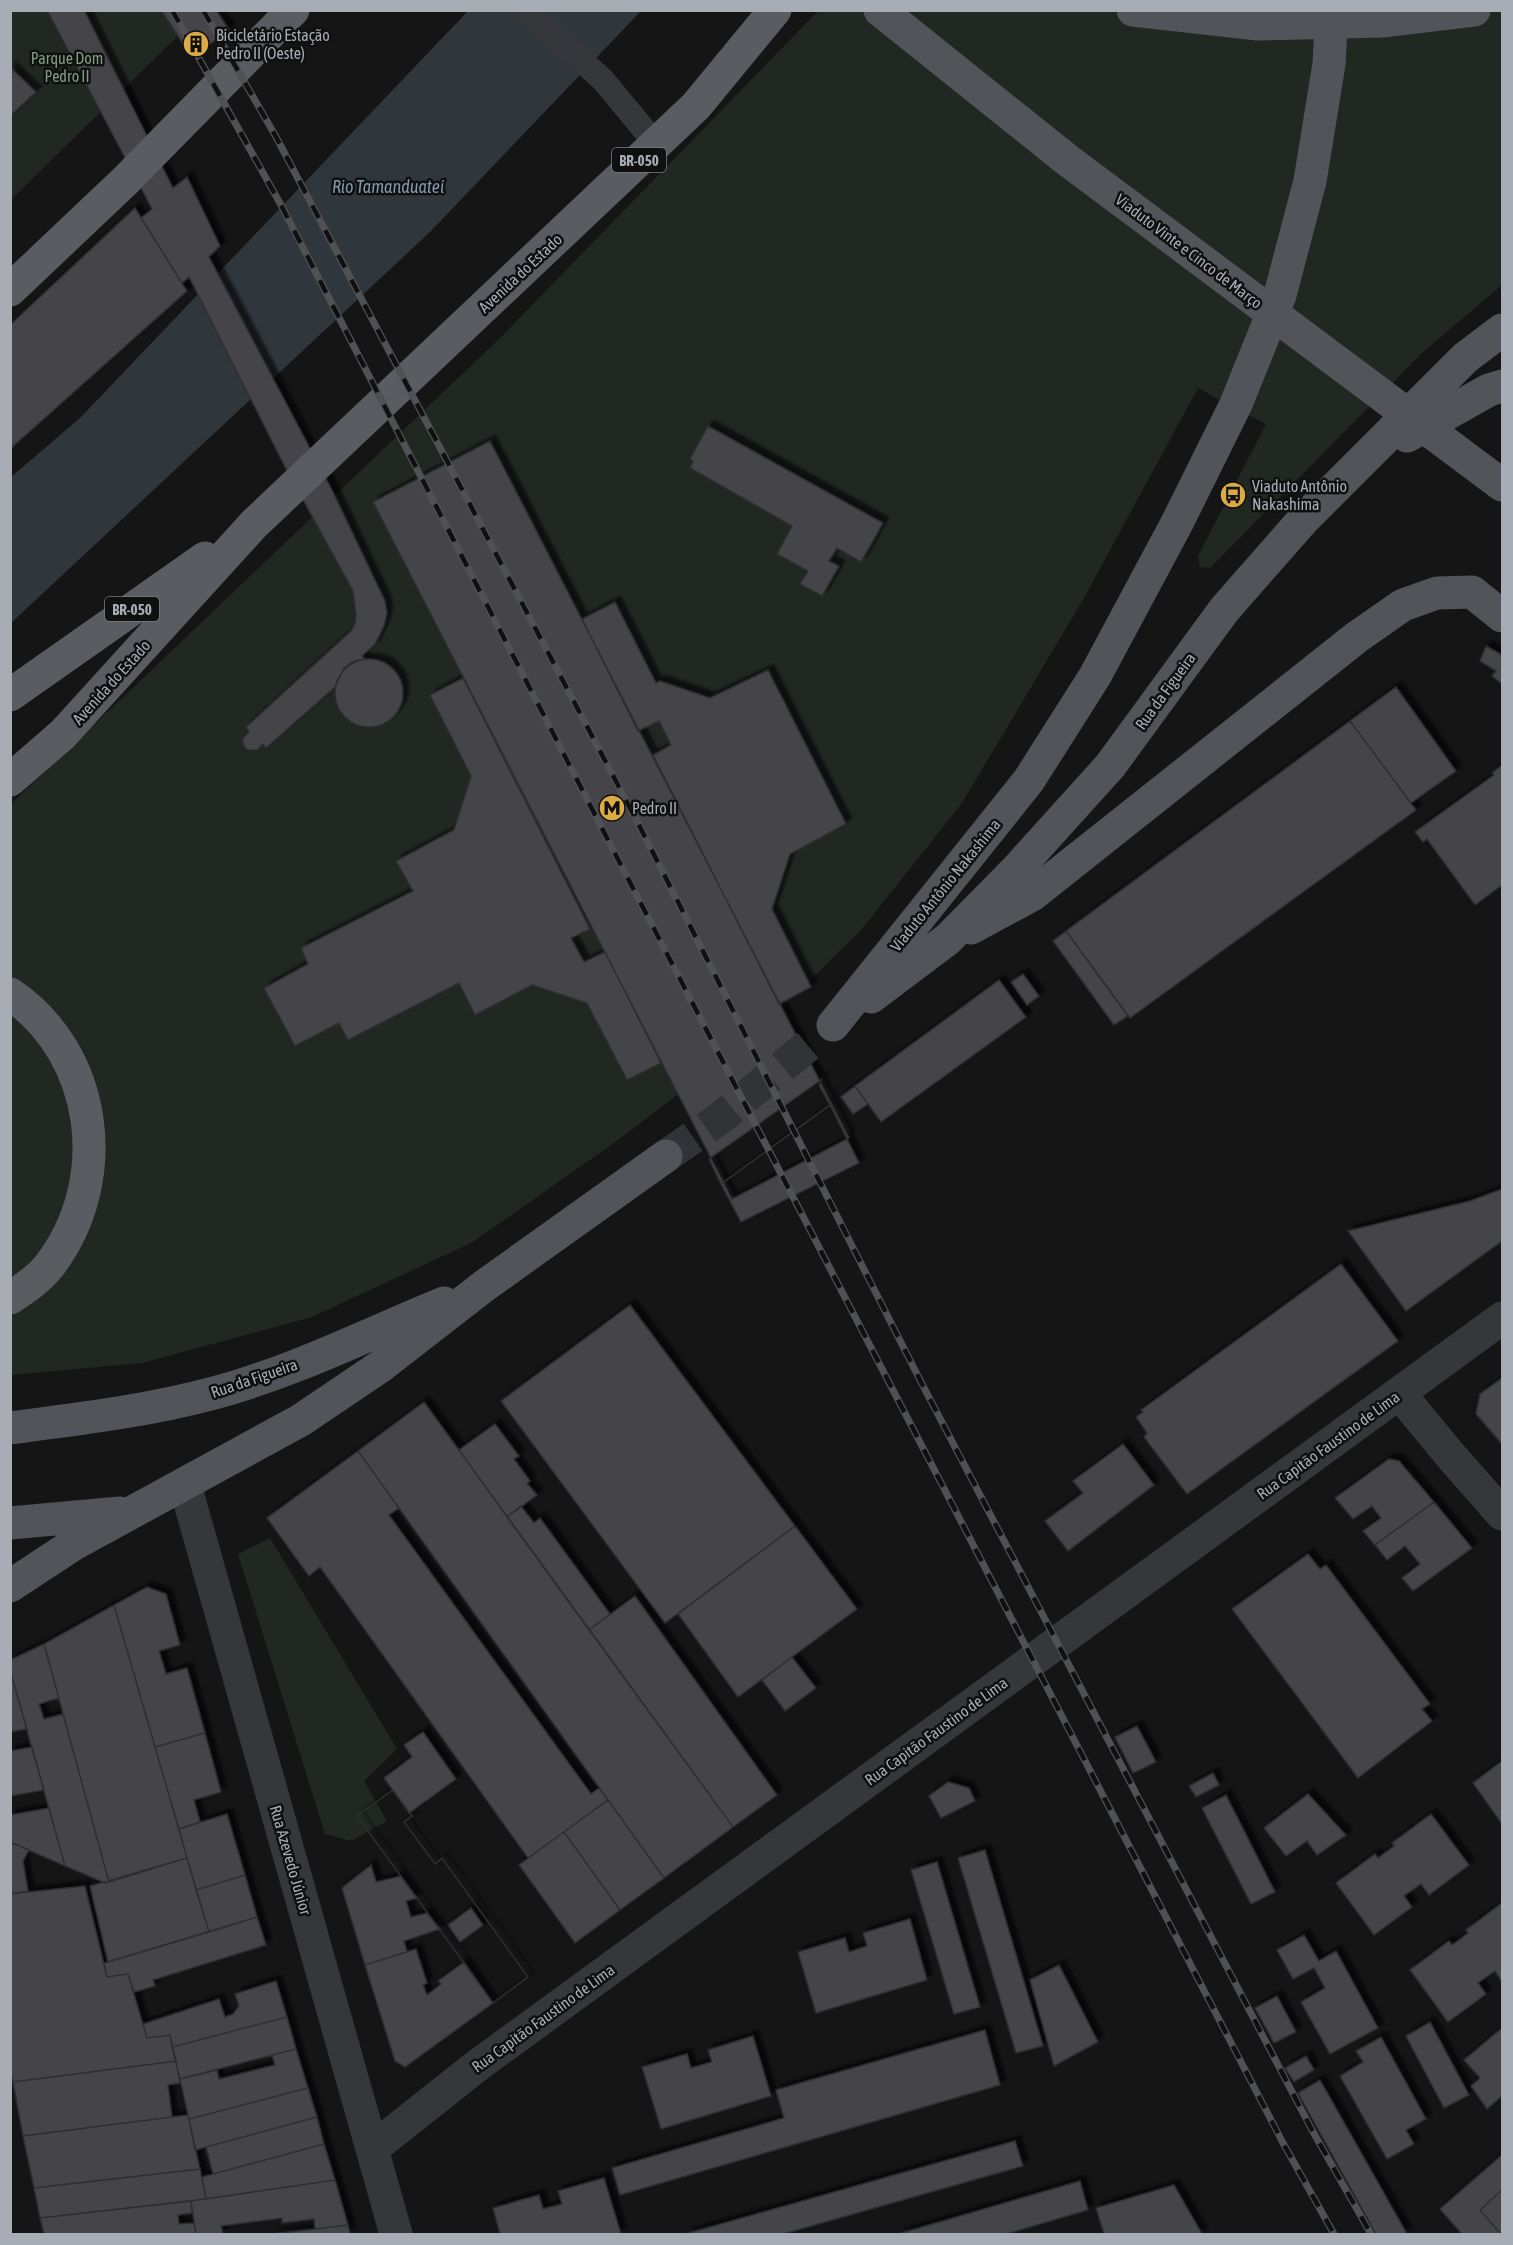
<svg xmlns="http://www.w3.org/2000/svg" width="1513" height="2245" viewBox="0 0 1513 2245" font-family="'Asap Condensed',sans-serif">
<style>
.green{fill:#212822}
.water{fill:#2f373d}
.building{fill:#444549;stroke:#2f2f32;stroke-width:1.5;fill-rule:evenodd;filter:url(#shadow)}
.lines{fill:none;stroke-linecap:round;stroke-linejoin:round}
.primary-tunnel{stroke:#323336;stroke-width:33;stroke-dasharray:33 16;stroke-linecap:butt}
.pedestrian{stroke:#36373b;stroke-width:24}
.minor{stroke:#36373b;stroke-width:33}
.tertiary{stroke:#36373b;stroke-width:33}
.primary{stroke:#525459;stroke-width:33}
.trunk{stroke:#5a5c62;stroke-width:33}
.rail-casing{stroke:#4f5155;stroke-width:7}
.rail{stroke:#101011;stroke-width:4.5;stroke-dasharray:14;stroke-linecap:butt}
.labels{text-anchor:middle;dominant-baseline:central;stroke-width:5;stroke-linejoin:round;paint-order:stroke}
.shield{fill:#101011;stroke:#7a7d84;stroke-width:1.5}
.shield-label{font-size:15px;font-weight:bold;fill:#a8acb5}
.poi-label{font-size:16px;fill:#a8acb5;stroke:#101011;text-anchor:start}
.park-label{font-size:16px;fill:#819e83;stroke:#101011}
.street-label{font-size:16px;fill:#a8acb5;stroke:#101011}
.water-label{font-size:18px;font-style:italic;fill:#8398ac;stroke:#101011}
</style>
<defs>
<filter id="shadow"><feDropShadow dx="5.5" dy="-5.5" stdDeviation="1.5" flood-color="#0009"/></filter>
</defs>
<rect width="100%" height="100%" fill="#151516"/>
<path class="green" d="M11 11H203L11 200Z
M818 11H1502V285L1424 351 1210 568 1200 567 1198 556 1266 424 1198 388 1084 598 962 803 862 929 747 1042 618 1140 473 1242 312 1317 142 1363 11 1375V804L500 338Z
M270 1538 397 1749 364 1781 387 1821 351 1841 325 1834 238 1554Z"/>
<path class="water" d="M468 11H641L430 232 11 623V477L80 418Z"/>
<path class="building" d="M47 10H84L173 188 187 177 220 246 209 257 332 490 385 601 387 613 384 626 375 644 362 656 365 659 354 661 344 668 335 687 266 748 263 744 257 750H248L245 748 242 740 249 731 246 727 351 631 355 624 356 615 353 591 285 467 189 277 182 283 141 218 152 209Z
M161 10H216L230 31 191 56Z
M10 67 36 92 10 116Z
M135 208 187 291 10 449V325Z
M708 426 883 523 861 562 837 548 829 561 839 566 822 596 800 584 808 571 777 554 792 526 690 468 693 461 690 459Z
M490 441 849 1138 732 1199 373 502Z
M615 602 656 683 660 681 710 698 768 670 846 824 790 854 772 909 811 987 779 1004 653 755 671 745 659 721 638 731 582 619Z
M1486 646 1502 655V684L1492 676 1496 671 1480 661Z
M335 693a34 34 0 1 1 68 0a34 34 0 1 1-68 0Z
M463 678 590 929 571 938 584 962 605 952 661 1063 627 1080 587 1003 532 985 475 1015 459 983 348 1040 339 1023 295 1046 264 988 308 964 301 948 413 891 396 861 454 830 471 776 430 695Z
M1396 687 1456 771 1411 803 1350 721Z
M1350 721 1416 810 1130 1018 1066 931Z
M1502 765V885L1475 905 1427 839 1423 842 1415 832 1494 775 1492 773Z
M1066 931 1128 1016 1114 1025 1053 941Z
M1023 974 1039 996 1027 1005 1011 982Z
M999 980 1026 1017 881 1122 855 1086Z
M821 1080 819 1085 830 1105 721 1184 709 1159Z
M855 1086 868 1104 853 1114 841 1097Z
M830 1105 859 1163 741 1222 721 1184Z
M1502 1189V1241L1406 1311 1348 1231 1470 1201Z
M1341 1264 1398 1341 1187 1494 1144 1437 1147 1433 1136 1417 1143 1412 1141 1410Z
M630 1305 795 1526 665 1623 501 1401Z
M1502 1378V1444L1476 1414 1480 1394Z
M424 1402 733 1827 664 1878 358 1451Z
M495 1424 519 1456 514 1459 530 1481 527 1483 537 1495 507 1517 459 1450Z
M1123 1444 1154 1485 1068 1551 1045 1521 1083 1493 1073 1481Z
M358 1451 399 1508 389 1515 591 1794 599 1788 608 1800 528 1858 320 1567 309 1576 267 1518Z
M1389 1459 1399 1461 1434 1502 1375 1545 1363 1531 1381 1518 1372 1506 1353 1519 1335 1498Z
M1434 1502 1472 1548 1413 1591 1402 1578 1420 1564 1405 1546 1387 1560 1375 1545Z
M521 1506 534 1523 540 1518 610 1614 589 1630 507 1517Z
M795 1526 857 1609 738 1697 678 1614Z
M1308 1554 1320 1569 1326 1565 1430 1704 1422 1709 1432 1721 1358 1778 1232 1609Z
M147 1587 166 1594 180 1645 159 1651 166 1674 187 1668 205 1733 155 1747 114 1605Z
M635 1596 777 1795 733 1827 589 1630Z
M114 1605 187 1858 109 1882 44 1644Z
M44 1644 59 1698 39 1704 44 1719 63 1714 109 1882 105 1883 65 1866 10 1670V1660Z
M792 1657 816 1688 785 1711 762 1680Z
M10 1670 27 1729 10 1732Z
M1137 1726 1156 1762 1133 1773 1115 1737Z
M423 1732 456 1779 409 1813 384 1778 412 1757 404 1745Z
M205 1733 221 1792 194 1800 200 1822 179 1829 155 1747Z
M32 1747 44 1790 10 1796V1751Z
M1502 1761V1824L1473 1783Z
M1213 1773 1219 1785 1196 1797 1189 1786Z
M948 1782 969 1788 975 1801 941 1818 929 1796Z
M393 1790 412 1816 404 1822 435 1864 442 1858 528 1977 493 2003 357 1816ZM471 1908 483 1925 460 1942 448 1925Z
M393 1790 412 1816 404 1822 435 1864 442 1858 528 1977 493 2003 357 1816Z
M1308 1794 1346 1835 1317 1855 1307 1841 1286 1856 1264 1828Z
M1226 1795 1275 1892 1251 1904 1202 1808Z
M608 1800 664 1878 620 1910 564 1832Z
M49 1808 65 1866 10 1842V1815Z
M227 1814 245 1875 196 1890 179 1829Z
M1431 1814 1469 1865 1429 1895 1421 1884 1404 1896 1412 1907 1374 1935 1336 1883 1375 1854 1378 1858 1394 1846 1392 1843Z
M564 1832 620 1910 575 1943 519 1865Z
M10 1842 29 1850 23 1861 28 1891 10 1894Z
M985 1850 1043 2046 1016 2053 958 1858Z
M187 1858 209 1932 108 1962 90 1886Z
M937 1862 980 2007 954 2014 911 1870Z
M371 1865 376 1882 401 1876 417 1898 406 1901 411 1917 427 1913 440 1929 404 1941 407 1952 365 1965 342 1888Z
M245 1875 257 1917 209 1932 196 1890Z
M85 1886 107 1977 128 1974 147 2038 170 2035 176 2061 13 2082 10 2072V1894Z
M1502 1903V1982L1495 1971 1478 1983 1486 1994 1448 2022 1410 1970 1449 1941 1452 1945 1468 1933 1466 1930Z
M257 1917 266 1945 153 1980 155 1986 134 1992 128 1974 107 1977 104 1963Z
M910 1919 927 1980 816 2013 798 1952 845 1938 849 1952 867 1946 863 1933Z
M1304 1935 1319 1961 1336 1951 1378 2028 1330 2054 1301 2002 1325 1988 1314 1968 1293 1979 1277 1950Z
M416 1949 427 1983 423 1985 427 1995 441 1984 438 1981 464 1962 493 2003 405 2067 395 2061 365 1965Z
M1059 1965 1098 2042 1054 2066 1030 1980Z
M276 1981 287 2017 172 2047 170 2035 147 2038 143 2024 219 1999 225 2017 233 2014 239 2006 235 1994Z
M1277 1996 1296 2032 1274 2043 1255 2008Z
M287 2017 296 2049 180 2079 172 2047Z
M1430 2022 1469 2095 1444 2108 1406 2036Z
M1502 2028V2096L1487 2109 1471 2086 1480 2078 1464 2060Z
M985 2030 1000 2085 620 2195 612 2168 784 2118 776 2090Z
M753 2036 771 2096 661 2129 642 2067 687 2054 691 2068 712 2062 708 2050Z
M1381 2037 1426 2119 1406 2130 1414 2144 1387 2159 1340 2076 1363 2062 1356 2051Z
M296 2049 308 2088 189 2119 180 2079 217 2070 219 2079 275 2065 272 2055Z
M1306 2056 1314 2070 1294 2082 1285 2068Z
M176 2061 180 2083 168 2085 172 2117 23 2136 13 2082Z
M1320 2080 1407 2234H1376L1298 2093Z
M308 2088 317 2117 195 2150 189 2119Z
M188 2115 200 2169 34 2188 23 2136Z
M317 2117 324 2144 213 2174 206 2147Z
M1015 2141 1023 2166 783 2234H685Z
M324 2144 335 2180 206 2199 202 2177Z
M1502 2155V2190L1480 2210 1501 2234H1462L1440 2209Z
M200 2169 206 2199 40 2218 34 2188Z
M604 2178 621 2234H500L493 2208 539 2195 543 2209 562 2204 558 2191Z
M335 2180 348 2225 315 2229 314 2219 282 2223V2218L221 2226 223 2234H196L191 2201Z
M1080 2181 1088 2210 1006 2234H898Z
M1174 2185 1202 2234H1104L1096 2208Z
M1502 2190V2234H1501L1480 2210Z
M191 2201 192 2213 178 2215 179 2224 194 2223 196 2234H44L40 2218Z
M348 2225 350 2234H272L315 2229Z"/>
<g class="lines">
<path class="primary-tunnel" d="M666 1156 719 1119 816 1039"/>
<path class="pedestrian" d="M526 10 603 80 656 144"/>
<path class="minor" d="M1399 1393 1451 1456 1502 1514
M372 2149 478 2065 1502 1318"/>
<path class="tertiary" d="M185 1485 396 2234"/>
<path class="primary" d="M880 10 1066 159 1502 485
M1133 10 1258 24 1382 21 1474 10
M1407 436 1489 390 1502 386
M971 928 1032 895 1357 637 1403 605 1437 593 1472 592 1502 616
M871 997 948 939 1017 869 1110 766 1224 610 1303 520 1465 358 1502 330
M833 1025 1029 780 1095 676 1177 523 1236 404 1280 295 1310 181 1329 64 1332 10
M10 1428C79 1419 147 1411 214 1393 293 1372 368 1334 444 1303
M10 1523 120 1513
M10 1586 74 1544 301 1420 381 1366 484 1286 666 1156"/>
<path class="trunk" d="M10 290 125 181 293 10
M10 695 205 558
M10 780 63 734 254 524 696 106 775 10
M10 994C99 1054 114 1182 49 1266 39 1279 24 1289 10 1298"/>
<defs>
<path id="rail" d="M172 10 281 205 607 838 1283 2143 1334 2234
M203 10 275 135 638 823 921 1382 1312 2130 1371 2234"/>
</defs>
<use href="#rail" class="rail-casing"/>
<use href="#rail" class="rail"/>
</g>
<defs>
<symbol id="building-disc" viewBox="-11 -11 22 22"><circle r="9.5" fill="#ddab46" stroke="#101011"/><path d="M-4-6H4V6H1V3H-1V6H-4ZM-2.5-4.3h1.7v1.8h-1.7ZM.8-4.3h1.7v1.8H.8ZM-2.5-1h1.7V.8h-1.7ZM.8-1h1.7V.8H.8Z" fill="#111"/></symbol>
<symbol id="bus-disc" viewBox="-11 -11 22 22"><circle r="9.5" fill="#ddab46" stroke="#101011"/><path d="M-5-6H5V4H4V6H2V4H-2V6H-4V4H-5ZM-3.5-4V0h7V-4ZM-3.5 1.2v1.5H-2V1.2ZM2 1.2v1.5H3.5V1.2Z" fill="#111"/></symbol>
<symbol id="metro-disc" viewBox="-11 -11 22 22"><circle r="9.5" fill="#ddab46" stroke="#101011"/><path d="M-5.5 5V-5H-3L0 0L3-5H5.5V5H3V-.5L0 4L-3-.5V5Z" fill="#111"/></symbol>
</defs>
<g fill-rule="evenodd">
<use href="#building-disc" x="181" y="29" width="30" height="30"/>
<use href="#bus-disc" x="1218" y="480" width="30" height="30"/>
<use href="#metro-disc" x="597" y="793" width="30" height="30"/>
</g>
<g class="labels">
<g class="shield">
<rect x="612" y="148" width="54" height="24" rx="4.5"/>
<rect x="105" y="597" width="54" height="24" rx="4.5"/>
</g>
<g class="shield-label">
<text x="639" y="160">BR-050</text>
<text x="132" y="609">BR-050</text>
</g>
<g class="poi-label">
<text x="216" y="35">Bicicletário Estação<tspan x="216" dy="18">Pedro II (Oeste)</tspan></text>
<text x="1252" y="486">Viaduto Antônio<tspan x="1252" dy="18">Nakashima</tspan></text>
<text x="632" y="808">Pedro II</text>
</g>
<g class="park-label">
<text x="67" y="58">Parque Dom<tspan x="67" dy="18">Pedro II</tspan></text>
</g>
<g class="street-label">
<text transform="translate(1189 251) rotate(37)">Viaduto Vinte e Cinco de Março</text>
<text transform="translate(520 273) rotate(-43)">Avenida do Estado</text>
<text transform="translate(111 682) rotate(-48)">Avenida do Estado</text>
<text transform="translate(1165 691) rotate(-54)">Rua da Figueira</text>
<text transform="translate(945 885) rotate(-51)">Viaduto Antônio Nakashima</text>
<text transform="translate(254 1378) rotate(-19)">Rua da Figueira</text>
<text transform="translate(1328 1445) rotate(-36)">Rua Capitão Faustino de Lima</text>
<text transform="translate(936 1731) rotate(-36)">Rua Capitão Faustino de Lima</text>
<text transform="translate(291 1860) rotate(74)">Rua Azevedo Júnior</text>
<text transform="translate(543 2018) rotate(-36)">Rua Capitão Faustino de Lima</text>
</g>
<g class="water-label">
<text x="388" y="186">Rio Tamanduateí</text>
</g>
</g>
<rect width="1513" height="2245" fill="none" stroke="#a8acb5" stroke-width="24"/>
</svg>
